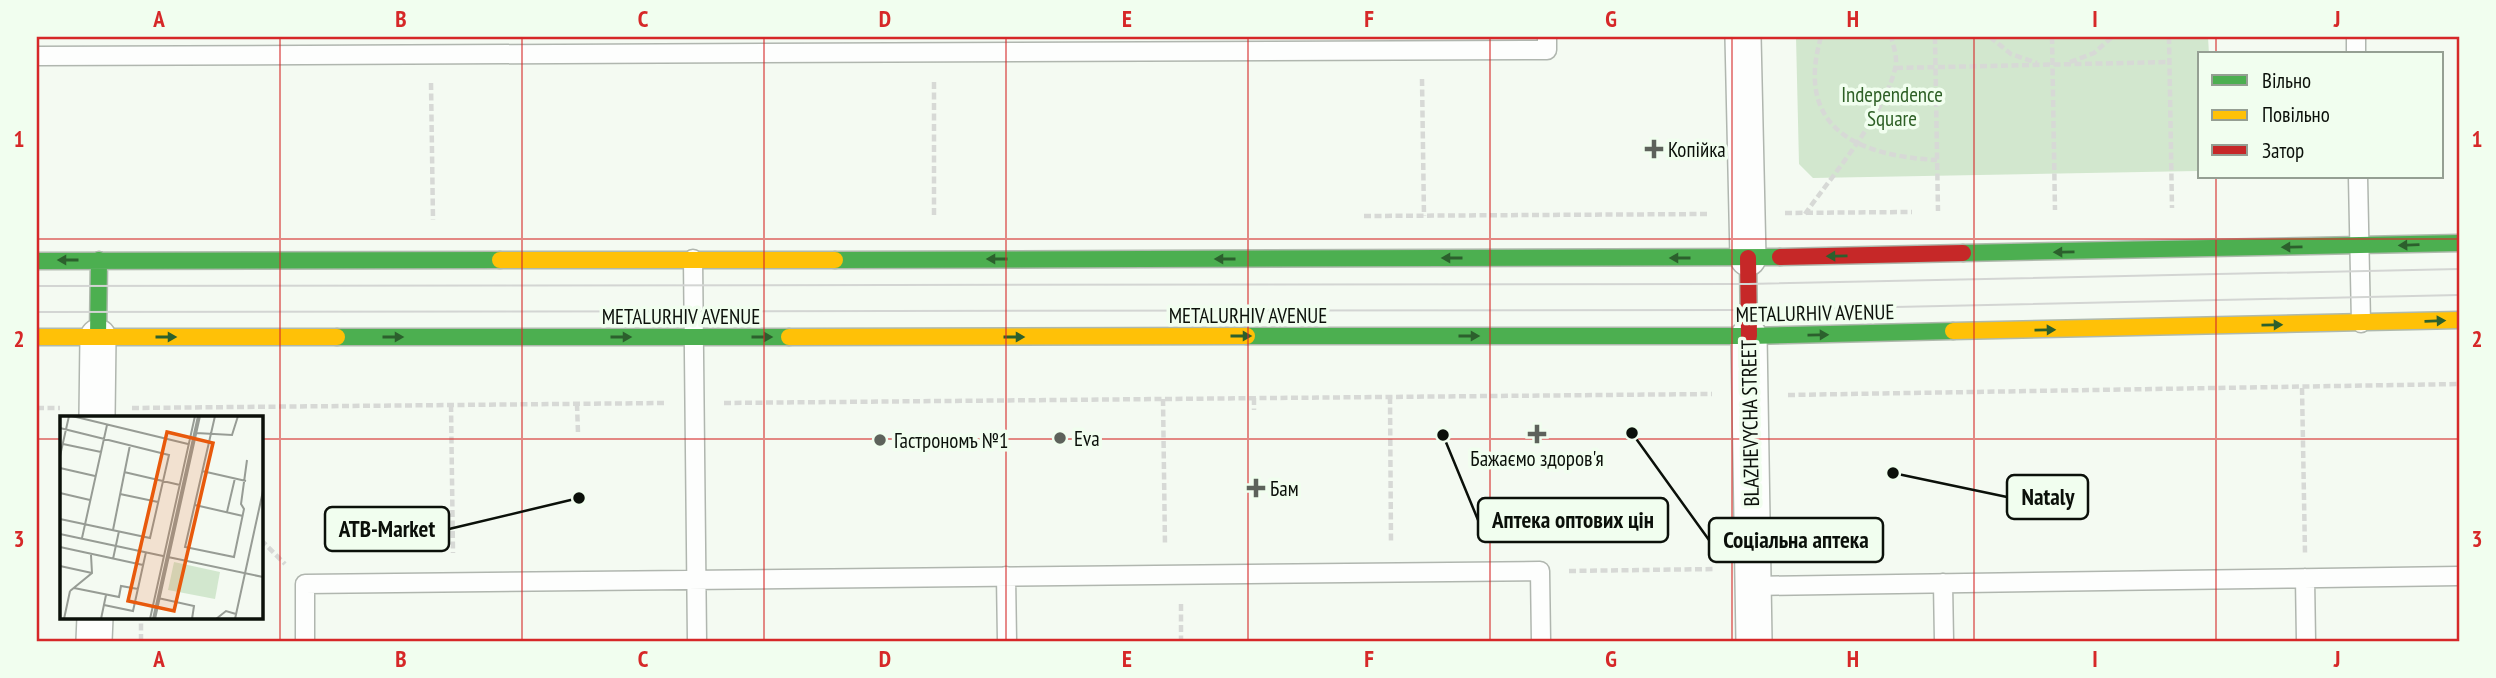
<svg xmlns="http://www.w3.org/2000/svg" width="2496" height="678" viewBox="0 0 2496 678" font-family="'PT Sans Narrow',sans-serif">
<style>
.green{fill:#d2e7ce}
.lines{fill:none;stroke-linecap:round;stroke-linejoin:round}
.lane-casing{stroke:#b0b6af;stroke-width:21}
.street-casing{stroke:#b0b6af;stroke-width:38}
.fast-casing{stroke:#afb9ad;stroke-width:19}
.slow-casing{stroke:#afb9ad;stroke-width:19}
.jam-casing{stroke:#afb9ad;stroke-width:19}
.path{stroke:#d7d9d6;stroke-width:4.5;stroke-dasharray:7 3.5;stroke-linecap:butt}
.lane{stroke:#fdfefd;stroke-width:18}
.street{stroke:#fdfefd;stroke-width:35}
.fast{stroke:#4caf50;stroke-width:16}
.slow{stroke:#ffc107;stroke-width:16}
.jam{stroke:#c62828;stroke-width:16}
.tram{stroke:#d3d5d3;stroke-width:2}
.oneway{fill:#2c602d}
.grid{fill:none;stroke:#d62828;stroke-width:2;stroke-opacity:0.55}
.poi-dot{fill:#5d625b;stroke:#f1feef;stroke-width:2.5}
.labels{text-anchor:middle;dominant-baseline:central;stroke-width:7;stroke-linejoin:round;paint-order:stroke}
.park-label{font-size:21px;fill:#2e6026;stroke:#f1feef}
.poi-label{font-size:21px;fill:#0b100a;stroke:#f1feef;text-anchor:start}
.street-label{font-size:21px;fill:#0b100a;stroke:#f1feef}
.inset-road{fill:none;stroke:#979c95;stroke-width:2}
.view{fill:#e8590c;fill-opacity:0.15;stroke:#e8590c;stroke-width:3.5}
.inset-edge{fill:none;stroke:#0b100a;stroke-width:3.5}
.leader{fill:none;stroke:#0b100a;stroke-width:2.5}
.callout-dot{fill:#0b100a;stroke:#f1feef;stroke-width:2.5}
.callout{fill:#f1feef;stroke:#0b100a;stroke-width:2.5}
.callout-label{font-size:23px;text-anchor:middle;font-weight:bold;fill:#0b100a}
.neatline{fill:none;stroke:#d62828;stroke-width:2.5}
.grid-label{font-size:23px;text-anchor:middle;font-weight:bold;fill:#d62828}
</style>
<rect width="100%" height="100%" fill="#f4faf2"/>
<path class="green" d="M1796 37H2208L2209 54H2200V168L2197 171 1813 178 1799 164Z"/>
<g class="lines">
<defs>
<path id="lane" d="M2356 37V54
M37 56 1547 50V37
M2358 177 2361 323
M693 259 697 641
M1006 576 1007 641
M2305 578 2306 641
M1943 583 1944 641
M1753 586 2459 576
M305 641V584L1540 571 1541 641"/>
<path id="street" d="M1743 37 1748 258
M1749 336 1754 641
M97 417 98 337
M94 641 95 617"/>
<path id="fast" d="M1963 253 2459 243
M835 260 1780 257
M37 261 500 260
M1247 336H1749L1953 331
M98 337 99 260
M337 337H789"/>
<path id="slow" d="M500 260H835
M1953 331 2459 320
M37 337H337
M789 337 1247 336"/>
<path id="jam" d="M1780 257 1963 253
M1748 258 1749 336"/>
</defs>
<use href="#lane" class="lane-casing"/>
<use href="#street" class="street-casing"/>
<use href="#fast" class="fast-casing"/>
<use href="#slow" class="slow-casing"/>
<use href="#jam" class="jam-casing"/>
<path class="path" d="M1821 37C1794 129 1859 156 1937 160
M1935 37 1938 211
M1990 37 2011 54 2037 63
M2052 37 2055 210
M2169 37 2172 208
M2070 62 2094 53 2112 37
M1896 68 2169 62
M1422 79 1424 216
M934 82V217
M431 83 433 220
M1785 213 1912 212
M1805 214C1834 173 1883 117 1895 69 1898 59 1894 47 1891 37
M1364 216 1709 214
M2302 388 2305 553
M1788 395 2459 384
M1390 397 1391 544
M1254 398V410
M1163 399 1165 546
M724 403 1712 394
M577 404 578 433
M451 405 453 553
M37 408H60
M132 408 666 403
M261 540 285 564
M1569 571 1715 569
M1181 604V641
M141 641V617"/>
<use href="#lane" class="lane"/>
<use href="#street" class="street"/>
<use href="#fast" class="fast"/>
<use href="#slow" class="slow"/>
<use href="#jam" class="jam"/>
<path class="tram" d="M37 286 1748 284 2459 269
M37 312 1749 310 2459 295"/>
</g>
<defs><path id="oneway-solid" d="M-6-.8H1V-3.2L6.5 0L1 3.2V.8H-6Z" transform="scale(1.75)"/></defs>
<g class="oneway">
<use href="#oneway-solid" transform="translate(2409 245) rotate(178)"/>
<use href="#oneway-solid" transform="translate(2292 247) rotate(179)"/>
<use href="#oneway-solid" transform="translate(2064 252) rotate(179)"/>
<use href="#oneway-solid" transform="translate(1837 256) rotate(179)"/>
<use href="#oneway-solid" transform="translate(1452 258) rotate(180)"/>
<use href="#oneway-solid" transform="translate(1680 258) rotate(180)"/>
<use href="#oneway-solid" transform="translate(997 259) rotate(180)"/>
<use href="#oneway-solid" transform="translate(1225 259) rotate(180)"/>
<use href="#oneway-solid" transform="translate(68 260) rotate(180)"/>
<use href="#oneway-solid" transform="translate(2435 321) rotate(-2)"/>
<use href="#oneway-solid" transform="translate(2272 325) rotate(-1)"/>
<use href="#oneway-solid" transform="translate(2045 330) rotate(-1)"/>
<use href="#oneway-solid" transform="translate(1818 335) rotate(-1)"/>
<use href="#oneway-solid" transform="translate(1241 336)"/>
<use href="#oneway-solid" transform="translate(1469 336)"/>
<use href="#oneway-solid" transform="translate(166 337)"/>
<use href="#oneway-solid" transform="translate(393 337)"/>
<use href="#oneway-solid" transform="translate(621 337)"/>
<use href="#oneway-solid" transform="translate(762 337)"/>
<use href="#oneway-solid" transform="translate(1014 337)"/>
</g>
<path class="grid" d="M280 37V641M522 37V641M764 37V641M1006 37V641M1248 37V641M1490 37V641M1732 37V641M1974 37V641M2216 37V54M2216 177V641M37 239H2459M37 439H61M261 439H2459"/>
<g class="poi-dot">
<path d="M1650.5 138.5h7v7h7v7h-7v7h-7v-7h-7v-7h7z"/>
<path d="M1533.5 423.5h7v7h7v7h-7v7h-7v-7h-7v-7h7z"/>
<circle cx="1060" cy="438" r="7"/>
<circle cx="880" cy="440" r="7"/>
<path d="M1252.5 477.5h7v7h7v7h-7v7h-7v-7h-7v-7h7z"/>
</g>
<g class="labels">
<g class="park-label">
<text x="1892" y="94">Independence<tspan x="1892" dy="24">Square</tspan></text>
</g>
<g class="poi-label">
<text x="1668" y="149">Копійка</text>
<text x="1074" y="438">Eva</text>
<text x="894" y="440">Гастрономъ №1</text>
<text x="1537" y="458" text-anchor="middle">Бажаємо здоров'я</text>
<text x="1270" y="488">Бам</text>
</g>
<g class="street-label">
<text transform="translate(1815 313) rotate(-1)">METALURHIV AVENUE</text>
<text x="1248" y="315">METALURHIV AVENUE</text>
<text x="681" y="316">METALURHIV AVENUE</text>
<text transform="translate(1750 423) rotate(-91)">BLAZHEVYCHA STREET</text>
</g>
</g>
<g transform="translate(60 416)">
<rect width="203" height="203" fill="#f4faf2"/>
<path d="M114 146 160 156 155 183 108 174Z" fill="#d2e7ce"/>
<path class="inset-road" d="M12 0 128 28M155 0 125 131 174 141 184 93 181 88 187 44M0 12 109 39 90 122 0 103M136 17 172 19 178 0M3 28 41 36M0 40 9 0M0 52 35 60M142 55 186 65M64 56 120 69M0 77 30 84M60 78 98 86M135 89 183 100M167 96 175 62M53 114 70 29M0 118 103 140M22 122 47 9M0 131 83 149M108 141 203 161M53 143 59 115M0 150 32 157M14 172 59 181 61 170 78 173M10 175 32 157 31 139M98 182 134 190 132 203M44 189 73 195 86 136M4 203 10 175M41 203 46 179M90 203 135 0M93 203 138 0M95 203 140 0M156 203 166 195 176 198M175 203 203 75"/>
<path class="view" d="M107 16 153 27 114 195 68 185Z"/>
<rect width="203" height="203" class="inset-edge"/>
</g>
<path class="leader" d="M1893 473L2007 497M1443 435L1478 520M579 498L449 529M1632 433L1709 540"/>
<g class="callout-dot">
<circle cx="1893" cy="473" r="7"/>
<circle cx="1443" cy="435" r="7"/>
<circle cx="579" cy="498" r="7"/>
<circle cx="1632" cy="433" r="7"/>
</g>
<g class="callout">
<rect x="2007" y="475" width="81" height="44" rx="7"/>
<rect x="1478" y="498" width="190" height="44" rx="7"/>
<rect x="325" y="507" width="124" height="44" rx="7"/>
<rect x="1709" y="518" width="174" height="44" rx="7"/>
</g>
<g class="callout-label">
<text x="2048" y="505">Nataly</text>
<text x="1573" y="528">Аптека оптових цін</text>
<text x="387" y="537">ATB-Market</text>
<text x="1796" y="548">Соціальна аптека</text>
</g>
<rect width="2496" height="678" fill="none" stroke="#f1feef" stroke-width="77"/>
<rect x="2198" y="52" width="245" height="126" fill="#f1feef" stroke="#959f93" stroke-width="2"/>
<rect x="2212" y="75" width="35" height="10" fill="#4caf50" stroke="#959f93" stroke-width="2"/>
<text x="2262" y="88" font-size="21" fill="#0b100a">Вільно</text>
<rect x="2212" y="110" width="35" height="10" fill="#ffc107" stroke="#959f93" stroke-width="2"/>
<text x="2262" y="122" font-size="21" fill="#0b100a">Повільно</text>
<rect x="2212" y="145" width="35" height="10" fill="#c62828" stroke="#959f93" stroke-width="2"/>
<text x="2262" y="158" font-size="21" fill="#0b100a">Затор</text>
<rect x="38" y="38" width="2420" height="602" class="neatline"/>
<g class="grid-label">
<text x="159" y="27">A</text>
<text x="401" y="27">B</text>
<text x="643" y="27">C</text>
<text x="885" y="27">D</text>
<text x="1127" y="27">E</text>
<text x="1369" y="27">F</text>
<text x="1611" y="27">G</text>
<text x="1853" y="27">H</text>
<text x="2095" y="27">I</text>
<text x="2337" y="27">J</text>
<text x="19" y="147">1</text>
<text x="2477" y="147">1</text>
<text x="19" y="347">2</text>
<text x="2477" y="347">2</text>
<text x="19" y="547">3</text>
<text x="2477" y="547">3</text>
<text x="159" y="667">A</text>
<text x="401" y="667">B</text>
<text x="643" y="667">C</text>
<text x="885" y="667">D</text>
<text x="1127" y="667">E</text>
<text x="1369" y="667">F</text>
<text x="1611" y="667">G</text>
<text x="1853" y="667">H</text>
<text x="2095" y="667">I</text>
<text x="2337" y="667">J</text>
</g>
</svg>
